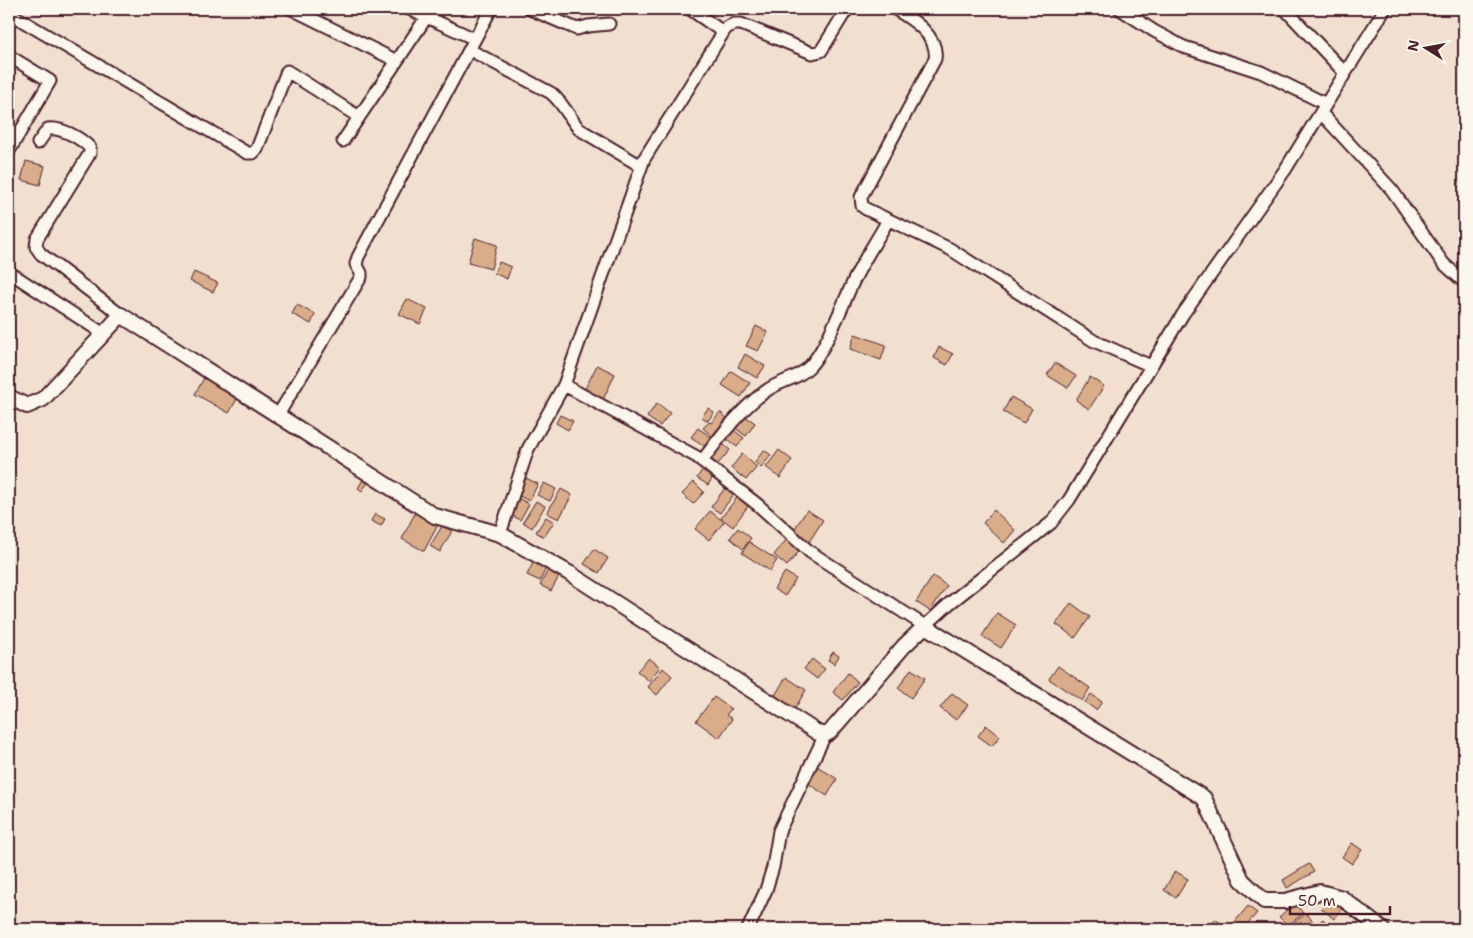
<svg xmlns="http://www.w3.org/2000/svg" width="1473" height="938" viewBox="0 0 1473 938" font-family="'Shantell Sans',sans-serif">
<style>
.building{fill:#d9ac8a;stroke:#4a1f2b}
.lines{fill:none;stroke-linecap:round;stroke-linejoin:round}
.minor-casing{stroke:#4a1f2b;stroke-width:15}
.tertiary-casing{stroke:#4a1f2b;stroke-width:18}
.minor{stroke:#fbf7ec;stroke-width:11}
.tertiary{stroke:#fbf7ec;stroke-width:14}
</style>
<rect width="100%" height="100%" fill="#f1e0cf"/>
<filter id="ink" filterUnits="userSpaceOnUse"><feTurbulence type="fractalNoise" baseFrequency=".02" numOctaves="2"/><feDisplacementMap in="SourceGraphic" scale="10" xChannelSelector="R" yChannelSelector="G"/><feConvolveMatrix kernelMatrix="1 2 1 2 8 2 1 2 1" color-interpolation-filters="sRGB"/></filter>
<g filter="url(#ink)">
<path class="building" d="M26 161 45 166 40 185 21 180Z
M475 238 497 245 491 269 468 263Z
M499 262 511 267 507 279 494 273Z
M194 272 218 283 213 292 190 281Z
M407 299 427 309 420 324 399 314Z
M297 305 315 314 311 324 292 314Z
M756 326 768 332 758 351 746 346Z
M855 334 886 345 881 360 850 349Z
M939 347 953 354 947 365 934 358Z
M745 354 765 366 757 378 738 367Z
M1055 363 1076 376 1068 388 1047 375Z
M597 365 615 374 602 402 583 393Z
M731 371 750 383 741 397 722 385Z
M1090 377 1104 386 1089 409 1076 400Z
M204 378 238 397 229 413 195 394Z
M1011 397 1032 409 1024 423 1003 412Z
M657 403 670 413 660 426 647 417Z
M708 408 714 412 708 421 702 417Z
M720 412 729 420 714 438 703 428 709 422 711 423Z
M742 414 755 423 746 436 734 427Z
M560 415 573 421 568 430 556 423Z
M698 428 714 439 707 448 691 437Z
M731 428 744 438 737 447 724 437Z
M720 442 730 450 717 465 707 457Z
M764 450 771 455 761 468 755 462Z
M779 450 792 460 780 478 766 467Z
M742 454 757 467 746 480 731 468Z
M704 467 715 474 708 485 697 478Z
M364 478 369 481 362 491 358 488Z
M526 478 538 484 529 501 518 495Z
M694 482 704 492 693 504 682 494Z
M544 483 556 489 550 501 537 495Z
M728 484 737 490 720 513 711 507Z
M561 489 572 495 559 519 547 513Z
M739 495 750 503 733 527 721 518Z
M518 498 529 504 520 520 509 514Z
M536 501 545 506 532 528 523 522Z
M807 510 823 520 809 542 793 531Z
M994 510 1015 530 1004 543 983 523Z
M416 511 439 523 424 551 402 539Z
M710 511 724 522 709 540 695 529Z
M375 514 385 519 381 526 371 521Z
M546 517 554 522 544 537 536 532Z
M442 526 452 531 440 552 430 546Z
M738 528 751 538 743 549 730 538Z
M787 539 800 550 787 566 774 555Z
M749 542 777 560 770 571 742 553Z
M594 549 608 558 599 573 584 564Z
M536 557 548 564 540 581 527 575Z
M551 565 562 571 551 591 540 585Z
M785 572 796 579 785 596 774 589Z
M933 576 947 586 930 611 916 602Z
M1071 603 1090 617 1075 638 1056 624Z
M997 613 1016 625 1001 648 982 636Z
M833 652 839 656 834 664 828 660Z
M649 658 660 667 649 681 637 671Z
M812 659 825 669 817 679 804 669Z
M1058 666 1090 688 1082 701 1049 679Z
M663 668 672 676 657 695 648 687Z
M911 669 925 678 911 698 898 688Z
M848 673 858 682 843 700 833 692Z
M786 677 806 690 794 710 774 697Z
M952 693 968 705 956 720 940 708Z
M1091 694 1102 702 1096 710 1085 702Z
M714 697 731 709 726 715 732 719 719 738 696 721Z
M986 725 1000 736 992 746 978 736Z
M817 766 837 779 827 796 806 782Z
M1352 843 1362 850 1352 864 1342 857Z
M1309 864 1314 872 1287 888 1283 880Z
M1175 871 1188 879 1176 898 1164 890Z
M1330 898 1342 909 1334 919 1321 908Z
M1295 903 1303 913 1288 926 1279 917Z
M1248 906 1257 913 1243 929H1237L1232 925Z
M1306 913 1315 924 1308 929H1291L1289 927Z
M1215 919 1229 929H1208Z
M1323 919 1332 929H1320L1316 925Z"/>
<g class="lines">
<defs>
<path id="minor" d="M292 9 397 61
M409 9 475 39
M530 9 577 29 588 26 609 24
M690 9 723 32
M895 9C912 19 939 36 935 59L861 197 862 206 866 209 950 249 1094 341 1151 366
M1120 9 1154 31 1184 47 1261 72 1326 104
M1285 9 1345 73
M9 13 247 153H253L257 149 287 71 359 117
M470 50 551 93C563 103 569 117 579 129L641 166
M9 56 50 81 9 151
M1321 113 1392 190 1443 263 1464 282
M343 141 432 9
M38 143 48 129C61 127 81 138 90 148V153L37 239 36 247 41 254 121 315
M9 272 104 334
M564 385 697 457 758 505 810 552 925 626 950 603 1051 523 1069 500 1183 314 1285 170 1385 9
M278 415 361 277V273L356 264 358 257 491 9
M702 461C721 436 740 409 766 391 779 381 798 379 809 367 826 350 843 303 854 280 864 259 877 240 888 220
M500 534 528 449 564 385 644 159 726 28 734 24H741L812 53 821 51 847 9
M748 929 766 890 773 867 779 831 825 735"/>
<path id="tertiary" d="M9 397 27 406 43 399 121 315 435 516 500 534 569 573 818 733 825 735 830 732 904 646 925 626 1204 798 1242 880 1264 901H1285L1320 892 1342 898 1382 929"/>
</defs>
<use href="#minor" class="minor-casing"/>
<use href="#tertiary" class="tertiary-casing"/>
<use href="#minor" class="minor"/>
<use href="#tertiary" class="tertiary"/>
</g>
</g>
<rect width="1473" height="938" fill="none" stroke="#fbf7ec" stroke-width="30"/>
<rect x="15" y="15" width="1443" height="908" fill="none" stroke="#4a1f2b" stroke-width="2" filter="url(#ink)"/>
<g transform="translate(1426 48) rotate(281)" stroke="#fbf7ec" stroke-width="4" paint-order="stroke">
<path d="M0-4L9 19L0 12L-9 19Z" fill="#4a1f2b"/>
<text y="-8" font-size="14" font-weight="bold" text-anchor="middle" fill="#4a1f2b">N</text>
</g>
<path d="M1290 906v8h100v-8" fill="none" stroke="#4a1f2b" stroke-width="2.5"/>
<text x="1298" y="906" font-size="15" fill="#4a1f2b" stroke="#fbf7ec" stroke-width="4" paint-order="stroke">50 m</text>
</svg>
